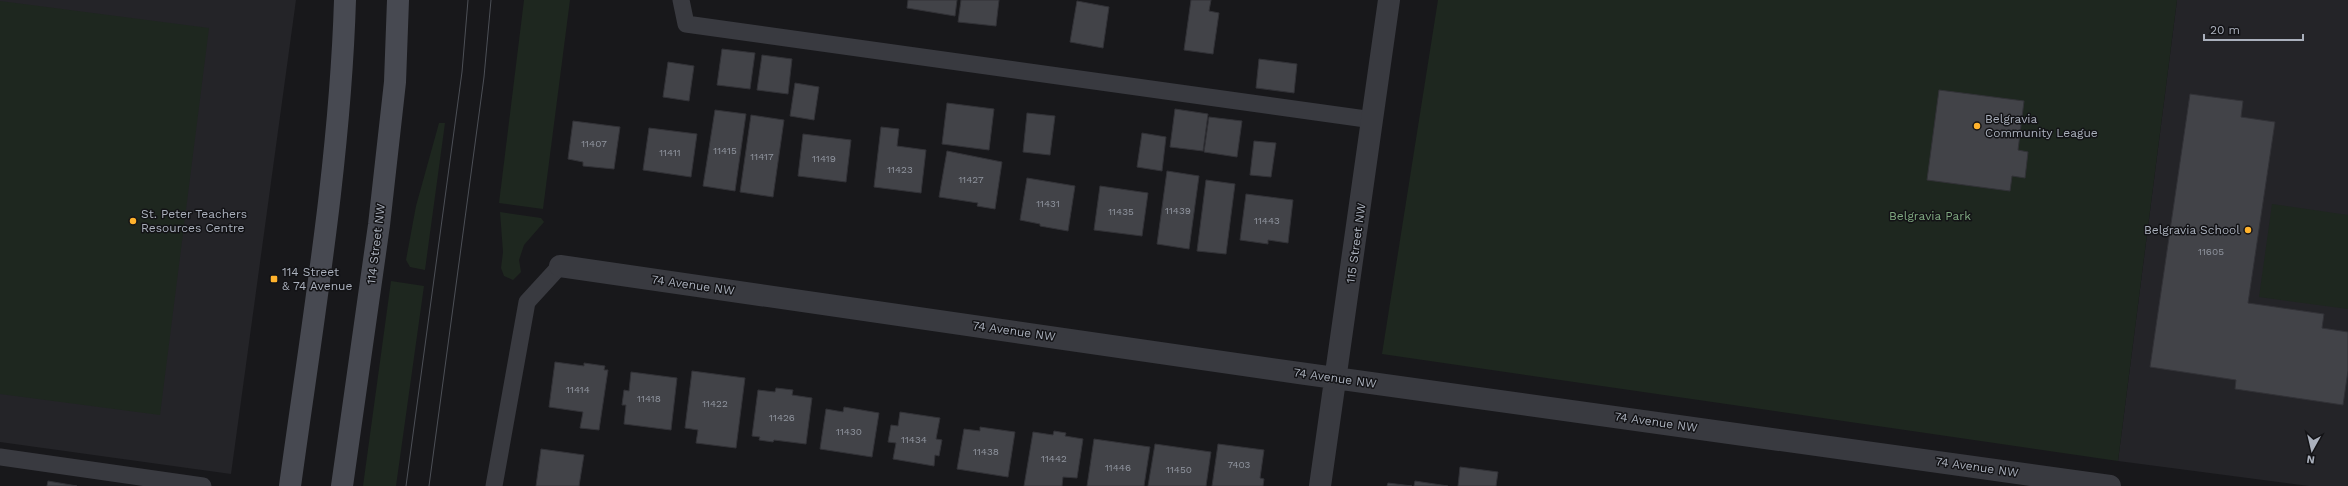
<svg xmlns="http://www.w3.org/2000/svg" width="2348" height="486" viewBox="0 0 2348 486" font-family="'Work Sans',sans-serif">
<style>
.built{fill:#242428}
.green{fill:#1e271f}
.building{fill:#424348;stroke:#323237}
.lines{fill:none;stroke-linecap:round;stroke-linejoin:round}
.lane{stroke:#393a40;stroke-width:17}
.street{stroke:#393a40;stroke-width:22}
.secondary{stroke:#474951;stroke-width:22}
.tram{stroke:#4c4f56;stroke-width:1}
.poi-dot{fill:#ffb22c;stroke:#131316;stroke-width:1.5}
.labels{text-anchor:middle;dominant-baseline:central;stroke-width:3;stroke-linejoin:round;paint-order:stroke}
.number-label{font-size:10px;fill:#90959f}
.poi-label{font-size:12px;fill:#aab0bc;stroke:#131316;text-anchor:start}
.park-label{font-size:12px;fill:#7fa880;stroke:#131316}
.street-label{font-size:12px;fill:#aab0bc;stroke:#131316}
</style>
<rect width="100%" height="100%" fill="#18181b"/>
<path class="built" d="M0 0H296L231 474 0 442Z
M2177 0H2348V486H2309L2118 461Z"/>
<path class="green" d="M524 0H570L543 209 499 203Z
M1438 0H2177L2118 461 1382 354Z
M0 1 209 28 160 415 0 394Z
M439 123H445L425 270 410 267 406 260 416 206Z
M2272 204 2348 215V309L2259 297Z
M500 212 541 218 544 222 524 245 519 260 521 272 513 280 504 276 501 268 503 252Z
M391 281 424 286 396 486H363Z"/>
<path class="building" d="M908 0H957L955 16 907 8Z
M961 0H999L996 26 958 22Z
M1191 0H1211L1209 11 1219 13 1213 54 1184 50Z
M1077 1 1109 7 1103 48 1070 42Z
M722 49 755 53 750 89 717 85Z
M762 55 792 59 788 94 757 90Z
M1259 59 1297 64 1294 93 1256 88Z
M668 62 694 66 689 101 663 97Z
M795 83 819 87 814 120 790 116Z
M1939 90 2024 101 2018 150 2028 152 2025 178 2012 176 2010 191 1927 180Z
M2190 94 2243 101 2241 117 2275 122 2248 303 2324 314 2322 328 2348 332V371L2343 405 2235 389 2236 380 2150 367Z
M947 103 994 109 989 150 942 144Z
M1175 109 1208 114 1203 151 1170 147Z
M715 110 746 114 735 191 703 186Z
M1027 113 1055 116 1050 155 1023 152Z
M751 115 784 120 773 197 740 192Z
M1209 117 1242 121 1237 157 1204 152Z
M573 121 620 127 614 169 583 166V162L568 159Z
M881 127 899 129 897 146 926 150 921 193 874 187Z
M649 128 697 134 691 177 643 170Z
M1142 133 1166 137 1162 171 1137 167Z
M803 134 851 140 846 182 798 176Z
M1254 141 1276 143 1271 177 1250 175Z
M947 151 1002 162 995 209 977 206 978 203 939 197Z
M1167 171 1199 176 1189 249 1157 244Z
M1027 178 1075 186 1068 231 1040 226V224L1020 220Z
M1206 180 1235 184 1226 254 1197 251Z
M1100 186 1148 193 1142 236 1094 230Z
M1246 194 1293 200 1288 243 1268 240V244L1240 240Z
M555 362 584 366V363L605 366 604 370H608L599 430 580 428 583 412 549 407Z
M692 371 745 378 736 448 696 443 698 430 685 428Z
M631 372 677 378 671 430 624 424 626 405H622L624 390 629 391Z
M776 388 793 390 792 395 812 398 806 444 774 440 773 442 759 440 760 437 752 436 758 390 775 392Z
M844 407 879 413 872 457 820 449 826 409 843 412Z
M900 412 940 418 936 439 942 440 939 456 935 455 934 466 893 459 896 443 888 442 891 425 898 426Z
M980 427 1015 432 1008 477 957 469 964 429 980 431Z
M1054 431 1066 433 1065 436 1083 439 1077 478 1063 477 1062 486H1024L1033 432 1053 435Z
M1094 439 1150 447 1144 486H1087Z
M1155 444 1211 452 1206 486H1148Z
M1218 444 1264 450 1260 478 1264 479 1263 486H1212Z
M541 449 584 455 579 486H536Z
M1460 467 1498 472 1496 486H1458Z
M48 481 77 486H47Z
M1415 481 1448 486H1414Z
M1388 483 1412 486H1387Z"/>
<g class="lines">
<path class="lane" d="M681 0 686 24 1373 120
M0 457 203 486
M494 486 527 302 560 266"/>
<path class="street" d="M560 266 1299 373 2110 486
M1320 486 1389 0"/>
<path class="secondary" d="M290 486C312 325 340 163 345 0
M342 486 379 225 395 82 398 0"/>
<path class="tram" d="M406 486 462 72 468 0
M429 486 484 77 491 0"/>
</g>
<g class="poi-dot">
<circle cx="1977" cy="126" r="4"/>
<circle cx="133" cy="221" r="4"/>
<circle cx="2248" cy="230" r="4"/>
<rect x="270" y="275" width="8" height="8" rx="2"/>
</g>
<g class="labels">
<g class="number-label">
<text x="594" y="143">11407</text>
<text x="725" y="150">11415</text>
<text x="670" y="152">11411</text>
<text x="762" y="156">11417</text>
<text x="824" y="158">11419</text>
<text x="900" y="169">11423</text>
<text x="971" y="179">11427</text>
<text x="1048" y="203">11431</text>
<text x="1178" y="210">11439</text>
<text x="1121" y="211">11435</text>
<text x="1267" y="220">11443</text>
<text x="2211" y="251">11605</text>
<text x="578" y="389">11414</text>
<text x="649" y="398">11418</text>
<text x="715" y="403">11422</text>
<text x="782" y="417">11426</text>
<text x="849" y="431">11430</text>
<text x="914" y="439">11434</text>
<text x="986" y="451">11438</text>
<text x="1054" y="458">11442</text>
<text x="1239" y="464">7403</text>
<text x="1118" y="467">11446</text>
<text x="1179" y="469">11450</text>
</g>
<g class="poi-label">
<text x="1985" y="119">Belgravia<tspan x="1985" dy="14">Community League</tspan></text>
<text x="141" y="214">St. Peter Teachers<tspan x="141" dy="14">Resources Centre</tspan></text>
<text x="2240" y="230" text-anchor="end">Belgravia School</text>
<text x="282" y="272">114 Street<tspan x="282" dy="14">&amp; 74 Avenue</tspan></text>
</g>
<g class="park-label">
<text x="1930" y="216">Belgravia Park</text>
</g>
<g class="street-label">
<text transform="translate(1356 243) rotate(-82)">115 Street NW</text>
<text transform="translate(376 244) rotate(-83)">114 Street NW</text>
<text transform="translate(693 285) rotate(8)">74 Avenue NW</text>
<text transform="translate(1014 331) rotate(8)">74 Avenue NW</text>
<text transform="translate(1335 378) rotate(8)">74 Avenue NW</text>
<text transform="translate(1656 422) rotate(8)">74 Avenue NW</text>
<text transform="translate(1977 467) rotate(8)">74 Avenue NW</text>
</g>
</g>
<g transform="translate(2312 450) rotate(188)" stroke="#131316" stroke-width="3" paint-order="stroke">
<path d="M0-3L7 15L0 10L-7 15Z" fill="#aab0bc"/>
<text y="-6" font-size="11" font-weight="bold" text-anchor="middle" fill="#aab0bc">N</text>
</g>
<path d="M2204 34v6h99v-6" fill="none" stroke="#aab0bc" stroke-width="2"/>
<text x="2210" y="34" font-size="12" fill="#aab0bc" stroke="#131316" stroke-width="3" paint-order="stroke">20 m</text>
</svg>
